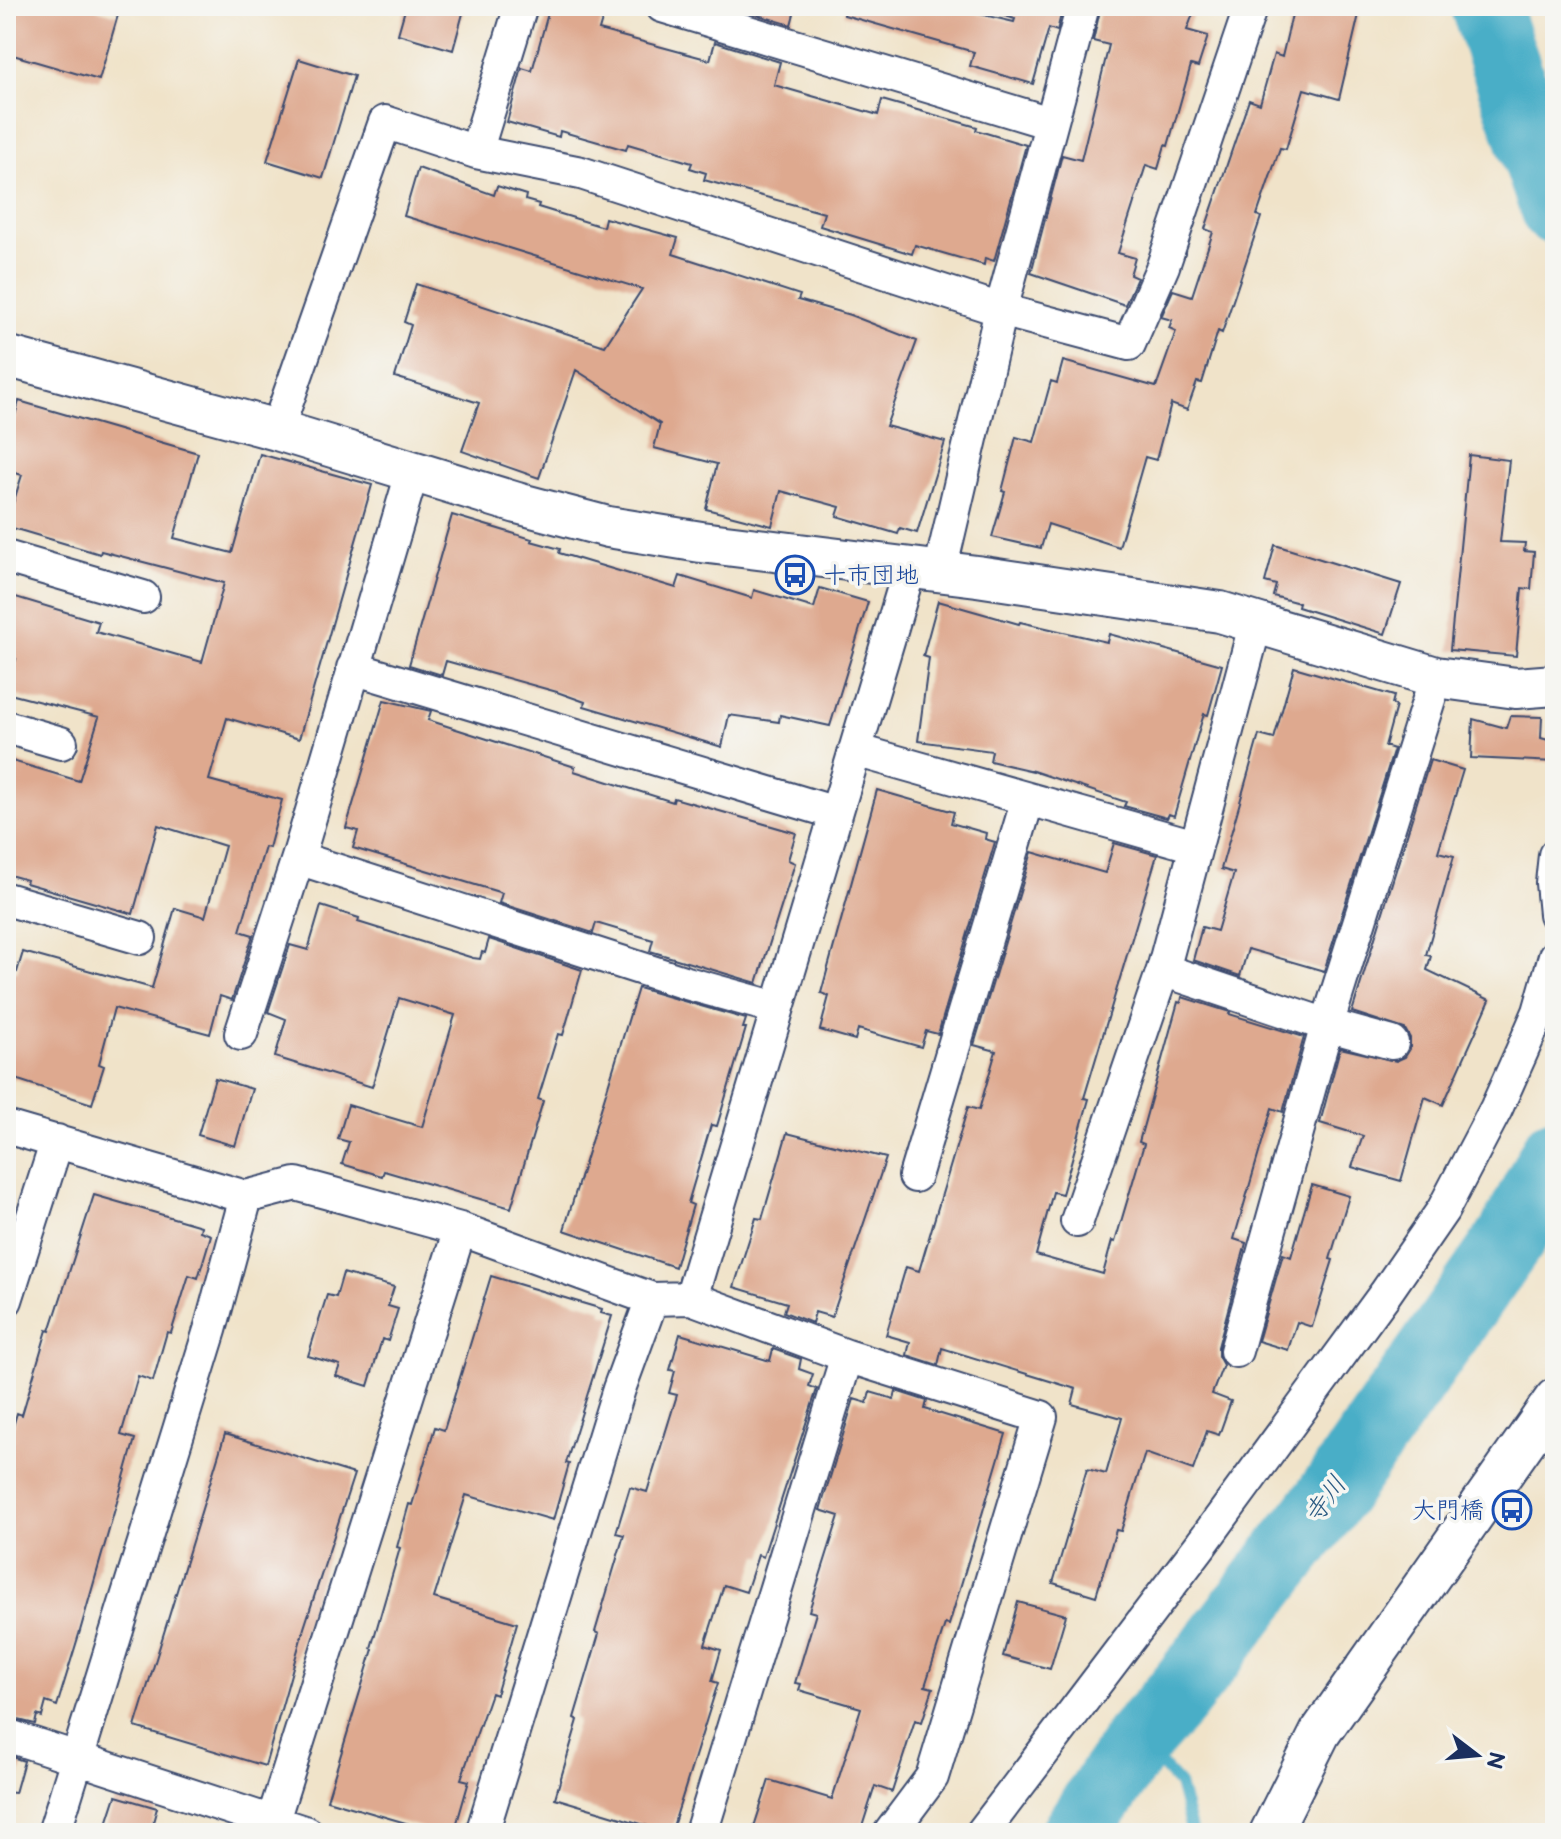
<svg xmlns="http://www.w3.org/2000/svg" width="1561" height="1839" viewBox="0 0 1561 1839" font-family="'Balsamiq Sans','Klee One',sans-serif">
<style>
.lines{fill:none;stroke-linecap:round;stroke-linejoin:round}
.stream{stroke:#48aec7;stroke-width:12}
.river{stroke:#48aec7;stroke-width:70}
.building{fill:#dea98f}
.minor-casing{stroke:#3b4a6e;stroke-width:36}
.tertiary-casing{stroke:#3b4a6e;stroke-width:44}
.minor{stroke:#fff;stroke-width:32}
.tertiary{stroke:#fff;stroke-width:40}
.labels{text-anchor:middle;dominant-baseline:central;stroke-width:7;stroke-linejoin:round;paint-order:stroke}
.transit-label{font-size:24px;fill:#164399;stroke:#f6f6f2;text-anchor:start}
.water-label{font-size:26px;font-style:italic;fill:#2b5b83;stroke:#f6f6f2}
</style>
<rect width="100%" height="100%" fill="#f6f6f2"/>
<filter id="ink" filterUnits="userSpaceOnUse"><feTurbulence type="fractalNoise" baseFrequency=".0125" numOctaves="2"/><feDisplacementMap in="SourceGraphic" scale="16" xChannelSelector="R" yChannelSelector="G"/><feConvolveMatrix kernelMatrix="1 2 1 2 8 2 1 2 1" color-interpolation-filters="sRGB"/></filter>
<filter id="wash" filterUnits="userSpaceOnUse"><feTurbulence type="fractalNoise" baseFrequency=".006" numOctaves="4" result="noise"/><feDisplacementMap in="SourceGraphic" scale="32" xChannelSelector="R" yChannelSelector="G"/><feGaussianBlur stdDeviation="1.8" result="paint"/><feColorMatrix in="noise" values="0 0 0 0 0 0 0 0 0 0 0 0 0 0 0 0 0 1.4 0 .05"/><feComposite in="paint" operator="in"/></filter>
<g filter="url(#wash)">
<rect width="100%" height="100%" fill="#f0e3c9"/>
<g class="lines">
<path class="stream" d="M1138 1740 1179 1784 1192 1833"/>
<path class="river" d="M1485 6 1555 210
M1076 1833 1138 1740 1175 1699 1324 1506 1512 1237 1555 1153"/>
</g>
<g id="blocks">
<path class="building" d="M6 6H86L118 15 99 80 6 53Z
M406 6H465L453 50 398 34Z
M550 6H606L599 30 710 60 715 42 780 62 774 85 878 115 882 100 977 127 976 130 1026 145 994 261 985 258 984 265 915 245 912 254 820 226 824 213 704 180 706 173 690 168 692 163 628 144 626 150 560 131 559 137 507 122 522 68 532 71Z
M728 6H796L791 25Z
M845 6H946L1014 22 1015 19 1002 15 1003 6H1063L1057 31 1049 28 1033 84 970 66 974 52 844 15Z
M1101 6H1196L1187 30 1208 36 1198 67 1191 65 1168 146 1165 145 1158 169 1146 165 1118 253 1135 258 1130 275 1137 278 1125 305 1031 273 1062 155 1081 160 1109 45 1093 41Z
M1294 6H1361L1339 99 1304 89 1286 149 1280 148 1257 215 1261 217 1222 333 1218 331 1202 383 1197 382 1187 410 1171 404 1156 460 1145 457 1119 547 1048 524 1041 548 992 537 1005 492 1002 491 1016 437 1034 442 1051 381 1057 383 1063 361 1156 387 1176 331 1169 328 1172 320 1161 317 1173 290 1192 296 1213 232 1205 229 1249 100 1260 104 1274 54 1282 57Z
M299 59 354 76 323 178 267 161Z
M418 168 494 195 497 186 526 195 525 200 539 204 538 207 603 227 605 218 678 238 673 254 800 295 798 300 850 315 917 341 886 426 945 442 917 533 900 528 898 534 837 516 840 507 781 491 772 526 706 509 717 464 654 448 660 424 576 370 539 478 462 451 479 403 395 377 411 325 404 322 416 284 605 346 642 289 404 216Z
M19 401 198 453 174 538 232 553 260 454 372 485 299 739 227 718 209 780 282 800 269 848 265 847 240 931 253 935 232 1000 220 996 210 1034 114 1008 99 1064 104 1066 92 1104 6 1076V969L17 972 23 952 152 988 175 908 205 917 225 846 158 825 133 914 26 883 27 880 6 874V759L79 781 99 717 6 693 16 659 6 656V594L99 622 96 632 202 662 224 583 101 551 100 554 6 526 22 475 6 470V448Z
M1469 455 1509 460 1500 542 1525 543 1524 551 1534 552 1531 589 1522 588 1516 656 1450 650Z
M452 515 532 539 531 541 560 549 559 553 676 588 680 576 752 598 754 590 814 608 820 588 868 602 830 726 780 715 779 722 729 715 722 747 584 706 585 702 557 692 446 661 442 675 409 665Z
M1275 545 1401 584 1385 634 1298 607 1299 603 1273 596 1276 585 1265 582Z
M938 601 1019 624 1020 622 1107 642 1109 634 1222 665 1208 715 1204 714 1199 730 1174 816 1169 814 1167 818 1124 806 1126 802 1033 771 990 761 992 751 918 741 929 658 923 656Z
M1294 667 1394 696 1392 704 1396 706 1385 746 1394 749 1324 971 1248 949 1240 976 1193 960 1202 927 1217 931 1234 873 1221 869 1259 735 1274 739Z
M384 700 431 711 428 720 575 767 574 771 673 802 674 798 796 833 788 860 795 863 757 983 650 951 653 940 596 923 593 933 499 903 502 893 353 848 358 831 346 828Z
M1510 716 1542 717 1541 738 1555 742V762L1471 758 1473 719 1506 728Z
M1430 760 1463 770 1438 852 1454 856 1426 955 1431 956 1427 970 1490 1000 1443 1105 1425 1097 1401 1181 1352 1167 1363 1136 1320 1123 1340 1048 1396 1061 1405 1057 1410 1049V1038L1405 1029 1352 1012Z
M877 790 954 812 951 823 986 833 985 839 995 842 938 1034 926 1031 921 1047 858 1029 855 1040 820 1030 829 996 821 993Z
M1114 843 1157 855 1084 1098 1089 1099 1062 1194 1053 1192 1036 1255 1103 1274 1112 1241 1115 1242 1144 1144 1139 1142 1178 1002 1181 1003 1182 997 1230 1012 1229 1014 1304 1037 1283 1112 1272 1108 1234 1239 1246 1243 1218 1347V1356L1223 1365 1212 1394 1231 1401 1219 1435 1207 1431 1193 1470 1145 1453 1121 1531 1116 1530 1096 1596 1053 1583 1087 1469 1106 1474 1122 1418 1072 1404 1076 1389 942 1348 938 1365 907 1355 910 1342 886 1335 906 1267 919 1271 968 1107 979 1110 996 1051 974 1045 1032 852 1105 873Z
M321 906 359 918 358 922 473 958 480 959 482 952 485 953 489 939 582 970 563 1035 558 1034 538 1099 543 1101 511 1208 384 1171 382 1176 342 1164 349 1142 338 1139 348 1105 422 1127 455 1015 399 998 372 1087 275 1057 286 1019 268 1012 290 945 308 950Z
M638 988 746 1019 743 1028H746L717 1126 711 1125 688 1203 693 1205 675 1267 564 1230Z
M215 1078 252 1089 235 1146 198 1135Z
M787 1133 886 1158 832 1317 815 1312 812 1323 784 1312 787 1303 734 1287 756 1218 762 1219Z
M1312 1185 1349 1196 1330 1259 1333 1260 1312 1327 1297 1322 1288 1350 1258 1341 1283 1254 1291 1257Z
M94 1195 201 1226 200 1231 211 1235 198 1278 189 1275 171 1333 167 1332 153 1381 138 1376 121 1435 135 1439 80 1631 57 1706 46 1702 42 1717 37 1715 35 1724 6 1717V1450L17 1413 22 1415 47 1330 50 1331Z
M343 1273 394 1287 388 1306 398 1309 388 1341 382 1339 368 1386 336 1376 340 1365 308 1356 327 1295 336 1297Z
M491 1276 602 1309 601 1313 612 1316 566 1463 569 1464 553 1520 466 1495 434 1598 517 1623 496 1695 491 1693 461 1779 469 1781 454 1833H440L327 1800 373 1649 371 1648 400 1548 397 1547 409 1504 412 1505 435 1427 444 1430Z
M680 1334 770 1361 773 1349 801 1359 799 1369 813 1374 809 1386 817 1389 763 1557 758 1555 746 1592 724 1585 705 1645 721 1650 712 1681 718 1683 671 1833 555 1798 578 1720 574 1718 599 1634 595 1632 624 1535 616 1533 630 1487 647 1492 677 1395 669 1393 675 1371 670 1370Z
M896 1391 927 1401 925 1409 1006 1434 949 1625 945 1624 925 1686 933 1688 922 1722 915 1720 892 1792 875 1786 860 1833H752L769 1780 832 1799 861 1708 799 1690 801 1684 795 1683 816 1613 809 1611 839 1516 820 1510 854 1399 867 1403 870 1392 894 1399Z
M225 1434 354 1474 304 1628 265 1766 135 1727Z
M1018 1602 1066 1615 1050 1669 1003 1656Z
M6 1755 24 1761 15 1793 6 1792Z
M116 1796 157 1808 150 1833H104Z"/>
</g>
</g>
<g filter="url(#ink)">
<use href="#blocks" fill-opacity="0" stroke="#3b4a6e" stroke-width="2"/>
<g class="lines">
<defs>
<path id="minor" d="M662 6 1050 123
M476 152 521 6
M277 430 385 122 476 152 581 173 1001 310 1129 344 1163 266 1251 6
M413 470 298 858 683 982 777 1008
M6 557 143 597
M940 571 1001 310 1083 6
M353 668 836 813
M6 727 61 743
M855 750 1195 846
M1555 855 1552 883 1555 914
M6 899 140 938
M1163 970 1327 1025 1392 1043
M241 1034 298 858
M6 1127 246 1197 296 1184 333 1194 460 1229 652 1299
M915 1176 1028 799
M1077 1221 1163 970 1256 622
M691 1298 910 567
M6 1300 57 1141
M1236 1351 1327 1025 1436 677
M6 1735 307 1833
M54 1833 210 1330 246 1197
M269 1833 460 1229
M482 1833 619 1389 652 1299 691 1298 847 1356 1041 1417 932 1777 890 1833
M701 1833 847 1356
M982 1833 1200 1546 1385 1294 1443 1210 1496 1109 1522 1051 1539 1012 1555 956"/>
<path id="tertiary" d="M6 356 277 430 517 503 608 527 701 542 977 576 1220 612 1436 677 1516 688 1555 685
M1270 1833 1320 1733 1555 1399"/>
</defs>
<use href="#minor" class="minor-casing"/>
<use href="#tertiary" class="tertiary-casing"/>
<use href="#minor" class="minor"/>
<use href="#tertiary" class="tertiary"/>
</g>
</g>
<defs>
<symbol id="bus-ring" viewBox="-11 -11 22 22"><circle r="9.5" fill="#f6f6f2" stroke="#1a4fb4" stroke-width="1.5"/><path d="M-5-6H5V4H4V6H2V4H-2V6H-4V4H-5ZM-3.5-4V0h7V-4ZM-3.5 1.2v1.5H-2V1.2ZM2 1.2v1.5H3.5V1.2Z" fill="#1a4fb4"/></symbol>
</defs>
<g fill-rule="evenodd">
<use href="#bus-ring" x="773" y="553" width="44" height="44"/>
<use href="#bus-ring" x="1490" y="1488" width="44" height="44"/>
</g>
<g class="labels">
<g class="transit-label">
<text x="823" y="575">十市団地</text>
<text x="1484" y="1510" text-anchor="end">大門橋</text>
</g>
<g class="water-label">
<text transform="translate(1326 1500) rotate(-54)">寺川</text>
</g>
</g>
<rect width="1561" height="1839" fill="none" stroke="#f6f6f2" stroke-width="32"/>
<g transform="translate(1477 1755) rotate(106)" stroke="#f6f6f2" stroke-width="6" paint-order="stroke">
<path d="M0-6L14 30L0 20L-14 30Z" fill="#1b2f5e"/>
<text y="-12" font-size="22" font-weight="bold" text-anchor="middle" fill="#1b2f5e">N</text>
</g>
</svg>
